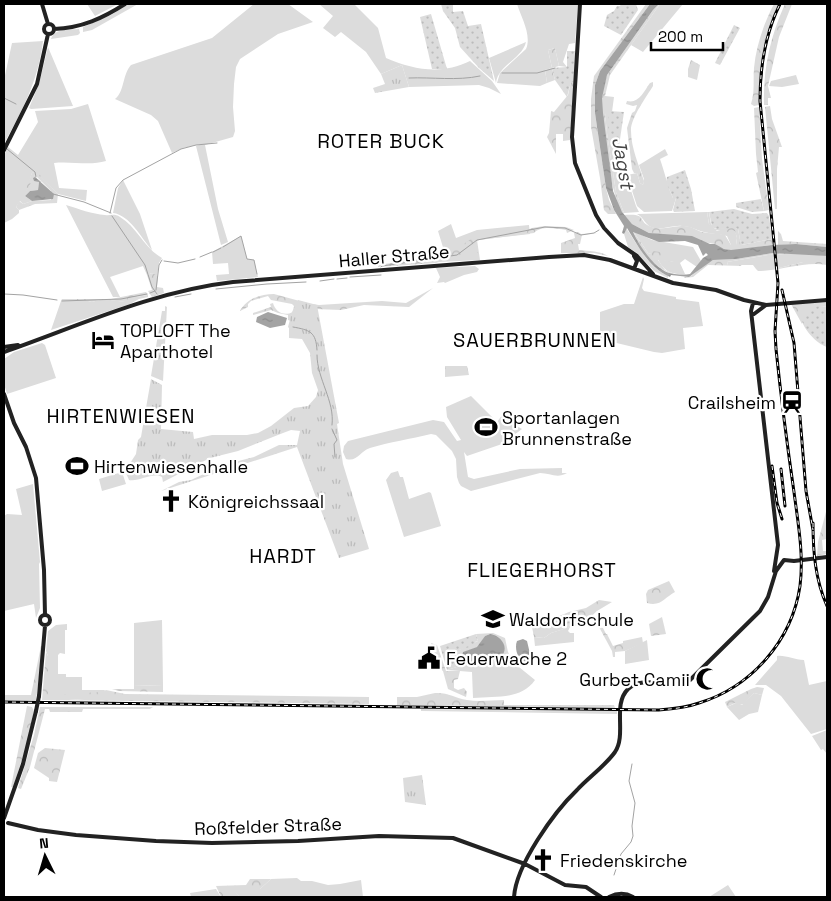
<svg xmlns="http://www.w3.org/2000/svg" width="831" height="901" viewBox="0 0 831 901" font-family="'Space Grotesk',sans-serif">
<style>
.grass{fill:#dcdcdc;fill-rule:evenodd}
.forest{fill:url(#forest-crowns)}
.park{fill:url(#park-tufts)}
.garden{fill:url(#garden-dots)}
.water{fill:url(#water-ripples);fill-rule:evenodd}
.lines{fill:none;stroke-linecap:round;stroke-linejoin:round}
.stream{stroke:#a3a3a3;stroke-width:1}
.secondary{stroke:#222;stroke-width:4}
.rail-casing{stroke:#000;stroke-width:3}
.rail{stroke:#fff;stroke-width:1;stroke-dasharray:4;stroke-linecap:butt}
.secondary-bridge{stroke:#222;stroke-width:4}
.labels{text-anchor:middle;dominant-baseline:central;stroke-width:4.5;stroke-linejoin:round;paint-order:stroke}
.street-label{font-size:18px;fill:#000;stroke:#fff}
.poi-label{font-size:18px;fill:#000;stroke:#fff;text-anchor:start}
.water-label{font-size:19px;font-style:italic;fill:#444;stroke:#fff}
.quarter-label{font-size:20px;letter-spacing:1px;fill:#000;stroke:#fff}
</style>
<defs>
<pattern id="forest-crowns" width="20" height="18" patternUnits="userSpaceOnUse" patternTransform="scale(1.25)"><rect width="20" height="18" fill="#dcdcdc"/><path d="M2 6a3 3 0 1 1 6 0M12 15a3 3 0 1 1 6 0" fill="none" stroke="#bbb"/></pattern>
<pattern id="park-tufts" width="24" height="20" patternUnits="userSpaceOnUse" patternTransform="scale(1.25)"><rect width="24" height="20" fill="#dcdcdc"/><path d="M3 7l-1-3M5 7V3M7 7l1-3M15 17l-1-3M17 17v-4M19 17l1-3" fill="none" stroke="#bbb"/></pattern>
<pattern id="garden-dots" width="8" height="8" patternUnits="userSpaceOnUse" patternTransform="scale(1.25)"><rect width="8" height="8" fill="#dcdcdc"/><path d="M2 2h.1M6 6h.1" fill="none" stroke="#bbb" stroke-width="1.8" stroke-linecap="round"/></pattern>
<pattern id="water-ripples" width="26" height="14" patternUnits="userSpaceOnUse" patternTransform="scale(1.25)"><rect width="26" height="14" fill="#a3a3a3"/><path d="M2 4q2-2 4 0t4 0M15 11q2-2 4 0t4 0" fill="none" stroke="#8b8b8b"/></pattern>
</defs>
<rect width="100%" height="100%" fill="#fff"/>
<path class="grass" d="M87 4H118L95 16Z
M129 4H138L92 30 83 32V27L111 15Z
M254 4H288L313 22 278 34 240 59 236 67 234 84 233 107 235 131 233 137 205 145 218 209 228 242 221 245 196 146 202 144 183 148 172 153 158 121 151 115 115 99C125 91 122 75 131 65L212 38Z
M319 4H354L378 28 386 58C414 70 442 75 470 61L492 81 501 94 489 88 479 85 409 87 402 65 381 74 366 52 341 32 335 37 323 28 333 16Z
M517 4H578L575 43 569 44 563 62 567 67 559 66 555 48 548 50 552 68 545 70 547 83 540 86 497 83 500 73 526 49C532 35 521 17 517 4Z
M660 4H683L643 52 631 45Z
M79 29 80 33 78 35 51 39C55 28 68 30 79 29Z
M43 41C38 82 23 108 4 144V80L12 43Z
M526 42C522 59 498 65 496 83L489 58Z
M48 47 73 106 31 109 29 108 39 84Z
M796 75 799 84 782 87 769 86 771 81Z
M605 96 614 97 612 112H609L610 145 619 146 623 164 616 166 619 177 626 175 636 206 639 212 624 213 616 192 607 133 605 113Z
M88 104 106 161C90 166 71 161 54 163L59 188 87 190 86 201 58 194 36 172 32 173 26 191 34 176 35 175 36 177H35L42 182H39L38 190 30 191 25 196 32 201 23 204 20 201 16 207 19 210V213L12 219 4 223V155L8 147 18 155 38 122 35 111 71 109Z
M665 149 668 155 660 159C665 173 667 185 673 198H676L672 211 644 212 637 206 627 175 637 173 640 183 643 185 644 179 639 165Z
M123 180 140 214 152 250C141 238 130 215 113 213L118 188Z
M66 205C79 209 92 214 105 215 110 216 114 213 120 217 137 227 144 248 162 258L159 263 157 276 152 273 147 275 143 266 110 277 120 297H113Z
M707 212 709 224 717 231 735 230 737 238 736 245H731L727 236C719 234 712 234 704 232 696 230 690 226 682 226 673 225 663 230 654 228 645 226 644 217 637 214Z
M451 224 456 238 477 230 529 225 530 234 477 240 480 260 439 262 437 259 446 257 438 231Z
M626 228C638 245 648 267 668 276V278L654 271 637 253 628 247 624 234Z
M633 231 652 240 693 247 701 261 697 267 685 259 680 263 685 274C672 275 663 271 658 259L675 262 648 253Z
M241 236 247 259 254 260 258 277 217 281 216 275 229 274 228 263 213 264 212 252Z
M802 253 827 256V262H803L775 269H756L753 265H728L727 262 768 255Z
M475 266 479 269 477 272 464 275 445 283 444 282 437 283 440 277 436 268Z
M643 277 644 279 642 288 644 291 676 297V299L699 302 703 326 683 328 685 349 662 353 654 352 600 339V312L624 304H634Z
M148 295V297L139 299 130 304 51 330 61 301H88L92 302C102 298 114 300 124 302L129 298Z
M42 343 45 345 56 378 7 394 4 384V359L14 352Z
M471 396 497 422 503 414 515 425 522 429 502 444 467 456 464 452 468 477 474 479 520 469 562 468V473H567C557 479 550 473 540 473L471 491 461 486 459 483 457 477 456 459 452 451 436 435 431 434C411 439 389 442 370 448 360 451 358 462 346 459L343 452 344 446 348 441 433 420 444 422 457 441 461 440 447 417 446 407Z
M398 471 400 477H403L409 499 429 492 431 493 441 526 404 537 386 480 391 473Z
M122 472 126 484 102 491 99 479Z
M33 484 40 562 39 564 40 608 36 618 34 604 4 611V550H5L4 548V516L7 514 22 515 16 489Z
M162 620 163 686 134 685V623Z
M67 624V630H65V654L60 653 58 655V674H66V677H82V690H106L104 691 105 692 84 700 69 699 68 694H48V656L46 651 48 631 56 625Z
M570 627 568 631 570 633H574V642L535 646 534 637 544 638 551 633Z
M493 633 505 638 508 652 514 663 535 680C521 700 496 696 473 698L472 672 447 670 460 666 456 654 459 650 478 641 476 634ZM490 634 504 655 499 658H488L467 663V651L478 647 485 636Z
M647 640 649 660 625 664V651Z
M777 656C786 655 794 660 804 660L809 685 827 681V729L811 734 781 696 766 685H755L777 660Z
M754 693 762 695 758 712 749 714 739 720 727 707 736 703 742 705Z
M421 709 617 711V714L421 711Z
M827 730V754L823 749 821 750 812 736Z
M297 878 301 881H312L328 885 340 884 361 880 363 897H240L231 889H260L271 879Z
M728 885 736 897H709Z
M216 889 221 897H191L190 893Z"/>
<path class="forest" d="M646 4H650L600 71 595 85V113L606 188 609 200 616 214H608L604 210 600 178 591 127V99L594 76Z
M660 4 610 75 605 96V113L607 133 616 192 624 213 623 214C609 190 601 126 602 98 603 90 604 83 607 75L653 10Z
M774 4H779C763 35 759 70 759 105L754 106 751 104C755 92 753 80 754 68 756 46 764 23 774 4Z
M785 4H792L779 37 768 86 771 98H768V105H764C763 69 770 37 785 4Z
M555 48 559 66 552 68 555 80 547 83 545 70 552 68 548 50Z
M691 60 700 65 697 80 688 77V69Z
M571 81 574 82 570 140 563 141V134H556V154L547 137 549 133 551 111 554 112 568 95Z
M653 82V86C647 96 630 119 631 131 631 148 639 165 644 181L643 185 640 183 637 173H634L632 169 627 128 632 113 635 111 637 105 633 106 626 104 627 101C639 104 644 91 650 83Z
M770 106 772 119 782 147H779L777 169V209H775L765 107Z
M759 107 762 159 769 210 764 211 756 173 758 172 756 154 754 108Z
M36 171 58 194 57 203 35 204 19 210 16 207 19 201 23 204 32 201 51 200V191L35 175 26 192H24L32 173Z
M707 212H709L711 224 715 229 733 227 738 229 741 245 772 239V245C754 246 730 257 715 244L649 233 632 224 623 215C650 213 635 221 652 227 662 231 674 225 684 226 691 226 696 230 702 232 710 234 718 233 725 235L731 245H736L737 238 735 231 725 232 711 229 709 224Z
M544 226 566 227 574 230 567 233 566 230C556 229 542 225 534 233L479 240 476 242 478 253H465L436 263 378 267V265L443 255 452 252 474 237 526 231 532 228Z
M633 231 648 253 651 254 653 251 674 254 677 260 675 262 658 260 665 270 674 274C655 270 640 249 633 231Z
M778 231 781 234 783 241 827 244V247L796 244 778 245Z
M578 232 581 234 598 233 582 235 580 244H578L579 250C589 251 600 251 608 256L594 253H561V243L575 238 574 233Z
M773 253H802L768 255 727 262 728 265 738 264 742 266 708 265 693 277 685 278 684 277 691 276 706 264 713 260 736 259Z
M803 262H827V265C804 261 782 271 758 271L756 269H775Z
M152 273 158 276 157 287 163 288 164 293 152 297 148 291 152 290 147 275Z
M433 288 409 307 364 305 341 310 315 309 312 304 319 305 382 301 406 303Z
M146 292 148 295 129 298 125 302C113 301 104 298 92 302L88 301H61L62 299H111Z
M274 294 307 303 291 321 288 320V315L278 313 271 310 253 315V313L271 307 270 304 273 303C275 311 283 317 293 312L294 306 292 304 271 300 268 296 251 301 248 304V307L240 311C246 299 261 294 274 294Z
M827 301V307L822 306 802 318V324L791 304Z
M827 508V539L822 540 823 551H827V554L817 556 818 542Z
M669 581 675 592C665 597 661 607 647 603L646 594 648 590Z
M599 600 612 602 597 611 584 623 551 633 544 638 534 637 532 627 569 612 586 608Z
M662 617 666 634 651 636 649 624Z
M599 627 603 628 606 634H607L613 646 623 643V641L642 637 643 643 625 651 615 652V657H613L612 651Z
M431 643 437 645 446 671H460L458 679 454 680V688L458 690 464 688 467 692 466 697 448 689 443 671 440 669Z
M41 646H43L36 700H4V695H31Z
M46 652 48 656V694H69V699L84 700 85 693 103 692 106 690 125 694 369 697V704L42 700Z
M134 685 163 686V692L119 691 112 689H134Z
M757 687 764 688 762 695 754 693 744 704 739 705 735 703 727 707 725 702 751 689Z
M435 693C447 692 455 698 467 700 479 702 492 700 504 700V705H614L615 708 397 705V697H417Z
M27 706 32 707 34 711 27 745 13 787H11Z
M40 707H153L150 709H83L82 712H50L49 709H45L30 767 21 789 18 788 34 735Z
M45 748 65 750 57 782 49 781V778L34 768 38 753Z
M250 879H271L260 889H232L240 897H221L216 886 246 885Z"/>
<path class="park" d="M402 65 409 87 375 93 373 88 385 84 381 74Z
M298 300 317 305 339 423 337 424 343 464 369 549 339 558 297 447 161 491 179 482 191 480 223 465 254 457 279 445H297L300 431 291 430 283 433 238 451 210 458 163 482 162 477C152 472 140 482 129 480L125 471 136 454 138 440 141 437 151 379 162 385 161 429 193 432 194 439 212 435H247L258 433 271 426 294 408 308 406 316 397 318 390 312 373 310 353 302 339 289 338V328L288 327 292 312Z
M165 306 167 307 163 381 151 376 162 311H165Z
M445 366H467L469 375 445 377Z
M422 775 426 805 405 802 403 778Z"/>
<path class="garden" d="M441 4H453V12L463 11 468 26 481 24 494 81 479 68 460 47 455 28 443 11Z
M621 4H636L638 10 621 35 604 26 607 15 614 11 617 6H620Z
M431 14 447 69H432L420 17Z
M734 25 740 28 720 65 715 63Z
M567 51H575L574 82H571L567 97 555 80 552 68 567 67Z
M609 111 624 112 619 146 610 145 608 128Z
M685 170 691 189 695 211 674 212 673 210 676 198H673L666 182 667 177Z
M761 199 764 211 752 212 736 207V203Z
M734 209 752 214 767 213 769 216 772 239 741 245 738 229C730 226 720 232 712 227L709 212Z
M822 306 827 307V347C817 344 803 329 801 318L814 307Z
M476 634 478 641 475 642 476 645 459 650 460 653 457 654 460 666 447 670 440 646Z"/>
<path class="water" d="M650 4H659L653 10 607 75 602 98 603 113 613 191 622 212 632 224 649 233 692 236 710 244H715L724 249 731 250 772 245 796 244 827 247V256L773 253 736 259 713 260 689 277 671 275 670 277C649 268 638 246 627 228L624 234 622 233 624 226 614 210 606 188 595 113V85L600 71ZM633 232 659 242 685 241 698 245 703 256 706 253 708 255 703 258 690 274C683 275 670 275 663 270 651 263 639 245 633 232Z
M35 177 54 194 53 199 32 201 25 196 30 191 38 190 39 182 34 181 33 178Z
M268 312 287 318 285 325 270 328 256 322 257 317Z
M490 634C501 636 510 647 501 657 495 658 489 657 484 658 476 660 471 665 463 661L462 657 463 652 477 647 485 636Z
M523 639 527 641 531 658 526 662C518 661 514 649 517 641Z"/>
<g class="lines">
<path class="stream" d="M502 73H537L555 68
M409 78C432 77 457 81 480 76
M4 98 16 104
M7 149 35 172 36 177
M53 194 84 202 111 213
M110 213 116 188 123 180 181 149 196 145 217 143
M112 216 145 265 152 287 157 294
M223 247 241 236 247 259 254 260 257 274
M213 252 221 248
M200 257 212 252
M164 261 178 263 195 259
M381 267 382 266 457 255 477 240 545 227 565 228 581 235 594 233 599 230
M350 277 381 275
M337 279 347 278
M320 281 334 279
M216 289 267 284 306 282
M156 290 159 265 162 260
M150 293 155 291
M4 294 23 295 57 300
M175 297 191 294
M62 301 121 299 147 294
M293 327C310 330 316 332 317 350
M317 355C317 379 335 401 332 425
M332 429 337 440 334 444 335 457
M614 875 621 854 631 842 633 836 632 826 635 803 629 781 632 764"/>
<path class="secondary" d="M42 4 48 24
M580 4 572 137 575 163 596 215 604 228 618 243 637 256 653 274
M44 29a5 5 0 1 1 10 0a5 5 0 1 1-10 0Z
M54 29C82 28 103 18 125 4
M4 150 37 84 48 34
M634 256 637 261 634 269
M753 303 751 311 778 545 774 571
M754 314 766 305
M4 347 18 345
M4 352C78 326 154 291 233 282L549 257 584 255 610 260 673 283 716 290 744 300 766 305 827 300
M4 394 14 423 26 447 36 478 44 570 45 615
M784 560 794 561 827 557
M40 620a5 5 0 1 1 10 0a5 5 0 1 1-10 0Z
M39 696 45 626
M4 818 23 764 36 711
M8 823 38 830 76 835 156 841 212 843 298 841 379 836 453 838 525 864 565 885 586 887 601 897
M514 897C516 865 554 812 577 790 589 777 605 766 615 752 627 734 612 705 628 689 645 673 671 692 690 680L760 611 768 597 776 571 784 560
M609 897C617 893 626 893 633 897"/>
<defs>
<path id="rail" d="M782 290 794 343 806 491 813 530
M772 466 777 503 782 519
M781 469 785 506
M813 523C813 551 815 579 827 606
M4 702 658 710C671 709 685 708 699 703 751 687 792 641 800 586 804 555 798 523 794 492 787 444 781 397 776 349L775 331 778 283 760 101C760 67 765 34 780 4"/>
</defs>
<use href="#rail" class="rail-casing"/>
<use href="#rail" class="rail"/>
<path class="secondary-bridge" d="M36 711 39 696"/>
</g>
<defs>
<symbol id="hotel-bare" viewBox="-9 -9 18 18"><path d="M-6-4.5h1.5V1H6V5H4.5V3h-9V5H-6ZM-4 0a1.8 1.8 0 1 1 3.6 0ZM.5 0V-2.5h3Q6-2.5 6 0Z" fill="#000" stroke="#fff" stroke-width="2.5" paint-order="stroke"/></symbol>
<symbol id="station-bare" viewBox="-9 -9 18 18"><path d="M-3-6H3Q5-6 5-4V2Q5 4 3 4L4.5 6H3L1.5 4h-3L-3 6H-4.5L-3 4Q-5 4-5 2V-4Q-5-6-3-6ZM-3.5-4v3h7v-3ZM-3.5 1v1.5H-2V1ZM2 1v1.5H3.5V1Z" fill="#000" stroke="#fff" stroke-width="2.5" paint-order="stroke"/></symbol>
<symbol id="stadium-bare" viewBox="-9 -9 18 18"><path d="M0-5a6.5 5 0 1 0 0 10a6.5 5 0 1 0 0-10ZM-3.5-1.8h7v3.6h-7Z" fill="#000" stroke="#fff" stroke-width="2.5" paint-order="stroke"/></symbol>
<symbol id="church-bare" viewBox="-9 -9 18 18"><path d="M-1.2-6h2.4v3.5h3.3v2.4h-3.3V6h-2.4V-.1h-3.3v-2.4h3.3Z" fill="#000" stroke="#fff" stroke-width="2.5" paint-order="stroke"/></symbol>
<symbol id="school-bare" viewBox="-9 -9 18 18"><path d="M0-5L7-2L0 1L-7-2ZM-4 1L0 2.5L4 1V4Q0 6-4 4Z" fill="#000" stroke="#fff" stroke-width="2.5" paint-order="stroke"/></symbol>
<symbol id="civic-bare" viewBox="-9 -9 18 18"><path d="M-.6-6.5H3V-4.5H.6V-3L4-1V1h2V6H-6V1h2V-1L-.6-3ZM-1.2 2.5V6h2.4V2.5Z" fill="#000" stroke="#fff" stroke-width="2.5" paint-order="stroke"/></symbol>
<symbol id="mosque-bare" viewBox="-9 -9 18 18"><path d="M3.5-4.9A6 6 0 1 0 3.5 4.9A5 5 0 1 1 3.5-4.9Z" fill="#000" stroke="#fff" stroke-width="2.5" paint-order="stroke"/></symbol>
</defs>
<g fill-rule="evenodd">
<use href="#hotel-bare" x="87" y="324" width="32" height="32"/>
<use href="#station-bare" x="776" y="386" width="32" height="32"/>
<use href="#stadium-bare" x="470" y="411" width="32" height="32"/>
<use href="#stadium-bare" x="61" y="450" width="32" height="32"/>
<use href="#church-bare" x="155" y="485" width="32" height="32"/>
<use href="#school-bare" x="477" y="603" width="32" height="32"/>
<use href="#civic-bare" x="413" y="642" width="32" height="32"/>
<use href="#mosque-bare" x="691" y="663" width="32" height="32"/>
<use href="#church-bare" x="527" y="844" width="32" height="32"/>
</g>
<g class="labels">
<g class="street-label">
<text transform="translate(394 256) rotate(-5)">Haller Straße</text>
<text transform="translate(268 826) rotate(-2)">Roßfelder Straße</text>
</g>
<g class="poi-label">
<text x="120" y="330">TOPLOFT The<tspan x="120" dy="21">Aparthotel</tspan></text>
<text x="776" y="402" text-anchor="end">Crailsheim</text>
<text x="502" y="417">Sportanlagen<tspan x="502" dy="21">Brunnenstraße</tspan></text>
<text x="94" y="466">Hirtenwiesenhalle</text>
<text x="188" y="501">Königreichssaal</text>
<text x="509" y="619">Waldorfschule</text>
<text x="446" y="658">Feuerwache 2</text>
<text x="690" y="679" text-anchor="end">Gurbet Camii</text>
<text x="560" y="860">Friedenskirche</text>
</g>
<g class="water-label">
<text transform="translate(623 163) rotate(80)">Jagst</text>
</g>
<g class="quarter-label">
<text x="381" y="141">ROTER BUCK</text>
<text x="535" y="340">SAUERBRUNNEN</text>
<text x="121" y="416">HIRTENWIESEN</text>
<text x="283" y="556">HARDT</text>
<text x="542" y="570">FLIEGERHORST</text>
</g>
</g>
<rect width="831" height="901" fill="none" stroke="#000000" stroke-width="10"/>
<g transform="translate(45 856) rotate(355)" stroke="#ffffff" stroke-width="4" paint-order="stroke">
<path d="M0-4L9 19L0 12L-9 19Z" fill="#000000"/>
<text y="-8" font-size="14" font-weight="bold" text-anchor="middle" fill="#000000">N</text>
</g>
<path d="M651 42v8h72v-8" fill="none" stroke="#000000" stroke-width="2.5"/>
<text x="658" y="42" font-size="15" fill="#000000" stroke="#ffffff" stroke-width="4" paint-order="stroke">200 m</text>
</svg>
